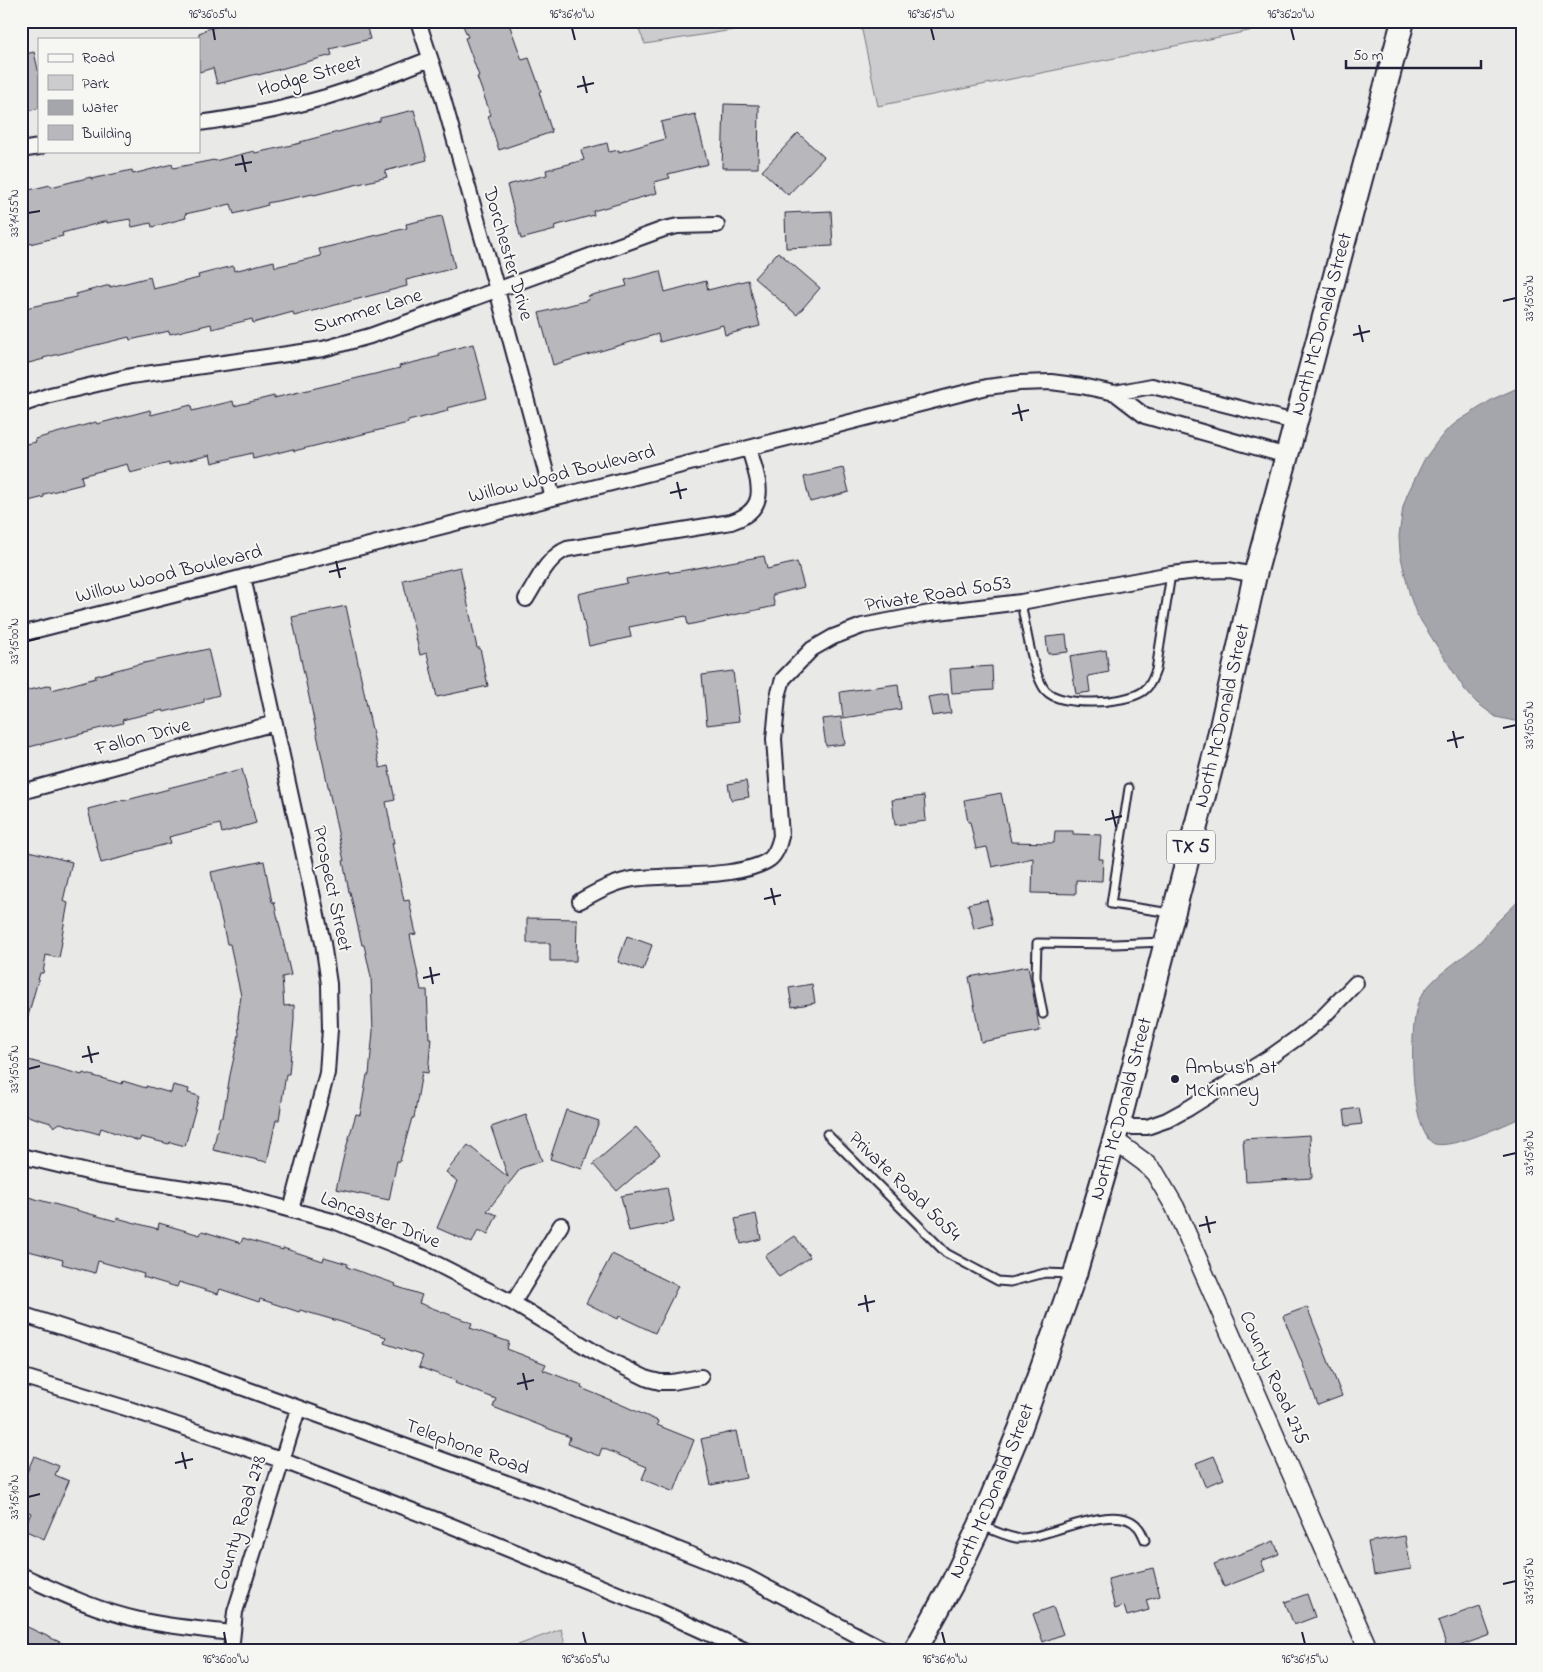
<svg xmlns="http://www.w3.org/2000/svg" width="1543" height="1672" viewBox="0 0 1543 1672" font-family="'Indie Flower',sans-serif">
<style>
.green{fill:#ccccce;stroke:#777784}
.water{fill:#a5a5ac;stroke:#71717f}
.building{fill:#b8b8bc;stroke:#22223b}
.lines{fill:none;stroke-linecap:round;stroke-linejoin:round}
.service-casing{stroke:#22223b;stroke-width:11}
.minor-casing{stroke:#22223b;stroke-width:18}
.tertiary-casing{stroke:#22223b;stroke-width:21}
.primary-casing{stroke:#22223b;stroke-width:26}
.service{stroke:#f6f6f2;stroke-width:7}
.minor{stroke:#f6f6f2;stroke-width:14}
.tertiary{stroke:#f6f6f2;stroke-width:18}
.primary{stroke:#f6f6f2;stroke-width:22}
.ticks{fill:none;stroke:#22223b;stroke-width:2}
.poi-dot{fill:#22223b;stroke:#f6f6f2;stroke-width:2}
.labels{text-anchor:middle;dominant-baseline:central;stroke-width:4;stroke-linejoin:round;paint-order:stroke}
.shield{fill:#f6f6f2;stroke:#626272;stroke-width:1}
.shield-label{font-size:19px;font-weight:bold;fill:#22223b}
.street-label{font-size:20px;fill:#22223b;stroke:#f6f6f2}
.poi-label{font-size:20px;fill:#22223b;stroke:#f6f6f2;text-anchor:start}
.neatline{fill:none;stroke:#22223b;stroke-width:2}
.ticks-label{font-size:12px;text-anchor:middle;fill:#22223b}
</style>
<rect width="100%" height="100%" fill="#e9e9e7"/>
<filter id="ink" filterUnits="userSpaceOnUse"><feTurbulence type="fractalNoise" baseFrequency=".02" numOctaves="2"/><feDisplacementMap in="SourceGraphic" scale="10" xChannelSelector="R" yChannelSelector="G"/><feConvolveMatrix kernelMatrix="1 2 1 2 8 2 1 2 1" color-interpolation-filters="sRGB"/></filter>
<g filter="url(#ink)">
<path class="green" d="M635 21H789L645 44Z
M860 21H1298L878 106Z
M561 1629 567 1651H502Z"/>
<path class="water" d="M1522 386V721H1514L1496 717 1477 703 1465 690 1416 613 1410 596 1400 553 1399 536 1403 507 1407 495 1424 460 1437 442 1446 431 1457 422 1493 399Z
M1522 897V1117C1505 1125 1452 1149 1435 1144 1409 1135 1408 1019 1420 998 1433 975 1459 962 1478 944 1485 937 1491 928 1498 921 1506 913 1514 906 1522 897Z"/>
<path class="building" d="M237 21 239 26 259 21H365L370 39 330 49 332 55 258 75 257 74 217 84 213 68 199 72V33L204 31V30Z
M461 21H508L522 60 529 58 541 91 539 92 552 132 499 150 488 116 491 115 477 77 479 76 465 38 468 37Z
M34 52 39 74V108L21 113V55Z
M724 104 759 105 758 168H722Z
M414 110 427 160 385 171 387 177 314 195 313 194 267 203 268 205 234 214 231 204 185 214 186 218 152 227 151 223 132 227 130 219 107 223V221L62 233 63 236 21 246V192L50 185 51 187 91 177V179L132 170 133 174 172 164 173 168 214 160 215 161 254 151 255 153 301 143 300 142 380 121V118Z
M695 114 708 164 668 174 670 178 654 182 657 193 593 211 594 215 554 226 555 230 521 239 507 185 547 175 546 170 584 160 581 150 607 143 609 152 619 150V152L665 139 661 122Z
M798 133 824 157 788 195 762 171Z
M831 211 833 246 786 248 785 213Z
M442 216 455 268 406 280 407 286 294 316 293 312 253 323 252 319 212 329 211 324 170 334 169 331 130 340 129 337 43 358 44 359 21 365V309L76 297V294L110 285V287L150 277 153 289 199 278 198 275 233 266 234 271 274 261 275 267 321 256 319 249 407 228 406 224Z
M778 252 820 288 797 315 754 278Z
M660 271 665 292 706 281 708 290 748 280 760 326 725 335 723 325 660 342 658 334 553 365 539 313 589 300 588 296 627 286 625 280Z
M473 344 487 398 447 408 448 411 408 421V423L294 451 293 449 253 459 252 453 212 463 210 455 169 465V463L130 473 127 464 81 476 83 484 44 494V497L21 503V445L36 442 35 439 96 422 97 424 150 410 151 415 191 405 192 411 233 401 234 406 274 396V398L400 368 399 366 440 356 439 353Z
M843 468 849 492 810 502 804 477Z
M764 556 767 569 797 562 804 587 772 595 775 606 688 625 686 616 629 627 631 637 589 646 578 594 627 583 626 579 669 571V573Z
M460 567 477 648H480L488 686 437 697 427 653 420 655 403 580Z
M346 606 380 768 388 766 395 800 386 802 394 843H392L404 901 409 900 416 934 410 935 421 990H427L429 1038H431L428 1073 422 1072 414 1118H412L400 1161H397L389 1200 336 1189 344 1155 356 1114 360 1115 367 1075H369L373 1031 371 977 364 945H362L350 892H349L343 861H344L292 617Z
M1066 635 1068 652 1048 654 1046 637Z
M208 649 219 695 204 699V702L164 712 163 710 122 720 123 723 93 730V731L21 749V692L51 685 52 690 96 678 95 676 135 665Z
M1106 650 1109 672 1088 676 1090 692 1076 694 1070 656Z
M992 666 993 690 952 693 950 669Z
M733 671 739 721 707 725 702 675Z
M898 684 901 709 843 718 840 692Z
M948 694 951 713 932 716 928 697Z
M841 717 845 744 826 746 822 719Z
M242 769 256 823 222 833 220 824 169 837 171 843 136 852V854L101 863 88 809 122 800 123 801 169 789 168 788Z
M746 781 749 797 731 800 728 784Z
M1001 793 1011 842 1054 843 1055 831H1073V834L1101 835 1099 859H1103L1102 881 1076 880V894L1032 893 1033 858 992 867 987 847 976 849 970 822H968L964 800Z
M924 796 926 821 895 825 892 800Z
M21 849 72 862 63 901 68 903 61 941 62 942 59 958 46 955 43 973H40L26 1023 21 1022Z
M264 861 272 902H274L291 975 282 977 284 1006 294 1005V1020L289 1074H286L279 1120H276L267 1162 213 1150 220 1117H223L230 1075 239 1035 238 1016 241 996 230 944H227L211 872Z
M987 900 993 924 974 929 968 904Z
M527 918 577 919 576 961H550V943H527Z
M627 936 652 945 643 970 618 962Z
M1028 966 1040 1031 981 1042 969 977Z
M812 984 815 1003 792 1007 789 988Z
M25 1059 82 1075 83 1073 122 1084 123 1081 146 1088V1086L171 1093 173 1085 189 1089 188 1093 199 1096 185 1146 170 1142 169 1144 141 1137 139 1141 101 1128 99 1134 60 1123 54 1127 51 1123 21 1114V1060L25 1061Z
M1359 1108 1362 1124 1346 1126 1344 1110Z
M566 1110 599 1121 582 1169 550 1159Z
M526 1115 542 1161 521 1168 487 1211 497 1215 488 1234 478 1230 472 1243 437 1228 457 1181 446 1172 468 1145 508 1177 491 1127Z
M636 1127 660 1154 617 1191 593 1164Z
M1310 1135 1312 1178 1246 1182 1243 1139Z
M667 1187 674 1222 629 1231 621 1196Z
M21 1195 116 1221 117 1218 158 1229 159 1223 200 1235 202 1231 241 1243 243 1238 283 1250V1248L323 1261 324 1257 348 1264 347 1267 396 1284 395 1286 422 1295 419 1303 472 1323 470 1328 509 1342 507 1349 546 1364 543 1370 582 1385 581 1388 620 1404 658 1421 657 1425 694 1440 674 1492 642 1479 647 1467 602 1448 599 1456 568 1444 570 1437 493 1407 496 1399 455 1383 456 1381 419 1367 423 1356 384 1343 386 1337 341 1322 300 1310 299 1312 260 1299 259 1302 220 1289 218 1294 179 1282 177 1287 143 1277 144 1274 98 1261 95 1273 62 1264 63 1260 21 1249Z
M756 1214 761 1239 741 1244 735 1219Z
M795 1236 810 1257 779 1277 765 1256Z
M612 1254 678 1286 655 1333 619 1316 618 1319 586 1303Z
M1307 1307 1342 1396 1318 1405 1307 1375 1283 1316Z
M736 1431 746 1478 711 1485 701 1439Z
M34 1456 59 1466 55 1475 69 1481 44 1539 24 1530 31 1513 21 1509V1486Z
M1214 1456 1224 1479 1205 1486 1196 1463Z
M1405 1536 1411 1569 1374 1575 1368 1542Z
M1274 1541 1279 1554 1261 1561 1265 1571 1224 1587 1214 1564Z
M1153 1568 1160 1596 1146 1600 1149 1610 1127 1616 1124 1606 1115 1609 1108 1579Z
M1307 1594 1315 1617 1294 1625 1285 1602Z
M1480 1606 1490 1635 1448 1650 1438 1621Z
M1053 1607 1063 1634 1043 1642 1033 1614Z
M21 1624 79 1651H21Z"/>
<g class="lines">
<defs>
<path id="service" d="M1021 602C1025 622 1033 677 1046 691 1062 707 1123 704 1142 692 1150 687 1153 678 1156 670L1171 574
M1129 788 1111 904 1171 913
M1043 1014 1036 977 1037 943 1115 944 1163 942
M827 1134 946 1253 998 1281 1010 1282 1045 1273 1072 1274
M983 1526C994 1531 1005 1536 1016 1538 1045 1541 1115 1499 1138 1527 1141 1530 1143 1536 1145 1540"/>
<path id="minor" d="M418 21 440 88 497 290 553 498
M199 123C250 116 302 106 351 89 378 80 404 69 430 59
M21 150 39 147
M1115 393 1145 416 1287 456
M21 405 50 395 131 376 323 349 370 336 664 229 678 226 717 225
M243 577 323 943 329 984 330 1029 327 1073 291 1210
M526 599C537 582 547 557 567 549L731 522C773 508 757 479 749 448
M21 634 987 387 1019 383 1051 382 1081 386 1115 393 1152 386 1295 422
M21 792 275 723
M580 901C596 892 614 882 633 879 668 874 743 879 770 859 777 853 779 844 781 836L774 739 778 696 783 679 812 649 833 637 862 626 930 613 1021 602 1171 574 1198 571 1229 570 1255 575
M1118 1127H1147L1167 1120 1189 1108 1273 1055 1297 1038 1320 1020 1356 983
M21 1156 100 1175 243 1197 336 1222 407 1250 429 1260 513 1303 603 1357 648 1379 660 1382H672L701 1377
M513 1303 561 1225
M21 1314 191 1369 540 1495 745 1576 887 1651
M21 1376 129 1409 281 1460 452 1526 657 1610 747 1651
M21 1575C60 1593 98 1611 140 1620 170 1627 201 1629 232 1633
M231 1651 235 1612 298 1409"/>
<path id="tertiary" d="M1114 1140 1144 1162 1155 1173 1175 1207 1369 1651"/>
<g id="primary">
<path id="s1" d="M915 1651 952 1584 980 1525 1020 1429 1075 1274 1118 1127 1216 749 1255 575 1403 21"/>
</g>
</defs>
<use href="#service" class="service-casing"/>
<use href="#minor" class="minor-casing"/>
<use href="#tertiary" class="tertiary-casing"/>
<use href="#primary" class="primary-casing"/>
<use href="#service" class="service"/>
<use href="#minor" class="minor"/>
<use href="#tertiary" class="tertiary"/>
<use href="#primary" class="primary"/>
</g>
</g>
<path class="ticks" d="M213 28 215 40M572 28 575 40M931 28 934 40M1291 28 1294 40M583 76 587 93M577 87 594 83M242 155 246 172M235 165 252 162M28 213 40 211M1503 301 1516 298M1359 325 1363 342M1353 335 1370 331M1018 404 1022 421M1012 414 1029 410M677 482 681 499M670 493 687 489M336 561 340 578M329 572 346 568M28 641 40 638M1503 728 1516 725M1453 731 1457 748M1447 741 1464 737M1112 810 1116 827M1105 820 1122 816M771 888 775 905M764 899 781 895M430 967 433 984M423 978 440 974M88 1046 92 1063M82 1057 99 1053M28 1069 40 1066M1503 1156 1516 1153M1206 1216 1210 1233M1199 1226 1216 1222M865 1295 868 1312M858 1305 875 1301M523 1373 527 1390M517 1384 534 1380M182 1452 186 1469M175 1463 193 1459M28 1497 40 1494M1503 1584 1516 1581M224 1632 226 1644M583 1632 586 1644M942 1632 945 1644M1302 1632 1305 1644"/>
<circle class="poi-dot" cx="1175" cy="1079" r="5"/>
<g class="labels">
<rect class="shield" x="1167" y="830.5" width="48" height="33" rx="4"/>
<g class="shield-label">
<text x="1191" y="847">TX 5</text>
</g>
<g class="street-label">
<text transform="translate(310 77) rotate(-16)">Hodge Street</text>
<text transform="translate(507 254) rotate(74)">Dorchester Drive</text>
<text transform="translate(368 312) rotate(-17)">Summer Lane</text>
<text stroke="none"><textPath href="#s1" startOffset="1392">North McDonald Street</textPath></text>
<text transform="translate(562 475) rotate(-14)">Willow Wood Boulevard</text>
<text transform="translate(169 575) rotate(-14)">Willow Wood Boulevard</text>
<text transform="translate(938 595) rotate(-9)">Private Road 5053</text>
<text stroke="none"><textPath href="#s1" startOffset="988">North McDonald Street</textPath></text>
<text transform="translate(143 738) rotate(-15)">Fallon Drive</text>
<text transform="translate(331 889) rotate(78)">Prospect Street</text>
<text stroke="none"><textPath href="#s1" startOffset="582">North McDonald Street</textPath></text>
<text transform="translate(904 1187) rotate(44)">Private Road 5054</text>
<text transform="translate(380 1221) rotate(21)">Lancaster Drive</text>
<text transform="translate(1273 1378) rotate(66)">County Road 275</text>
<text transform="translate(467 1448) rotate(20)">Telephone Road</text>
<text stroke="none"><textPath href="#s1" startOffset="178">North McDonald Street</textPath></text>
<text transform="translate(241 1523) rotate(-73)">County Road 278</text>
</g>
<g class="poi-label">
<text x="1185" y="1068">Ambush at<tspan x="1185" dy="23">McKinney</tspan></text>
</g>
</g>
<rect width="1543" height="1672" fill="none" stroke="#f6f6f2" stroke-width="55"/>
<rect x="38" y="38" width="162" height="115" fill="#f6f6f2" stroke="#a1a1a9"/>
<rect x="48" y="54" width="25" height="8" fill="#f6f6f2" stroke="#a1a1a9"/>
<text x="82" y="62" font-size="15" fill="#22223b">Road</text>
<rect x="48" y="75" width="25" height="15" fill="#ccccce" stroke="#a1a1a9"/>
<text x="82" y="88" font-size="15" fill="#22223b">Park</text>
<rect x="48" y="100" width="25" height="15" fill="#a5a5ac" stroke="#a1a1a9"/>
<text x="82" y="112" font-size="15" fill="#22223b">Water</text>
<rect x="48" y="125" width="25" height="15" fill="#b8b8bc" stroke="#a1a1a9"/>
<text x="82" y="138" font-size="15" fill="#22223b">Building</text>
<path d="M1346 60v8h135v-8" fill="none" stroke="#22223b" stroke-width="2.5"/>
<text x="1353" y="60" font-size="15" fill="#22223b" stroke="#f6f6f2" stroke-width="4" paint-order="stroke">50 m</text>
<rect x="28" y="28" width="1488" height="1616" class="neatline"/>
<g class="ticks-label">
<text x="213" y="18">96°36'05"W</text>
<text x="572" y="18">96°36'10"W</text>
<text x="931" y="18">96°36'15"W</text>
<text x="1291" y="18">96°36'20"W</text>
<text transform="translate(14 213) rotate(-90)" y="4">33°14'55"N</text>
<text transform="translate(1529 298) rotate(-90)" y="4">33°15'00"N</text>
<text transform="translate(14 641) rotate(-90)" y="4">33°15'00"N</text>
<text transform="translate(1529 725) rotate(-90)" y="4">33°15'05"N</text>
<text transform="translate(14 1069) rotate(-90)" y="4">33°15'05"N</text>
<text transform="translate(1529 1153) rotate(-90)" y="4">33°15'10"N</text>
<text transform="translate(14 1497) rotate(-90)" y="4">33°15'10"N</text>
<text transform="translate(1529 1581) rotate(-90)" y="4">33°15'15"N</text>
<text x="226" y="1663">96°36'00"W</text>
<text x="586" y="1663">96°36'05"W</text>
<text x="945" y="1663">96°36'10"W</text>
<text x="1305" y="1663">96°36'15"W</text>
</g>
</svg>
